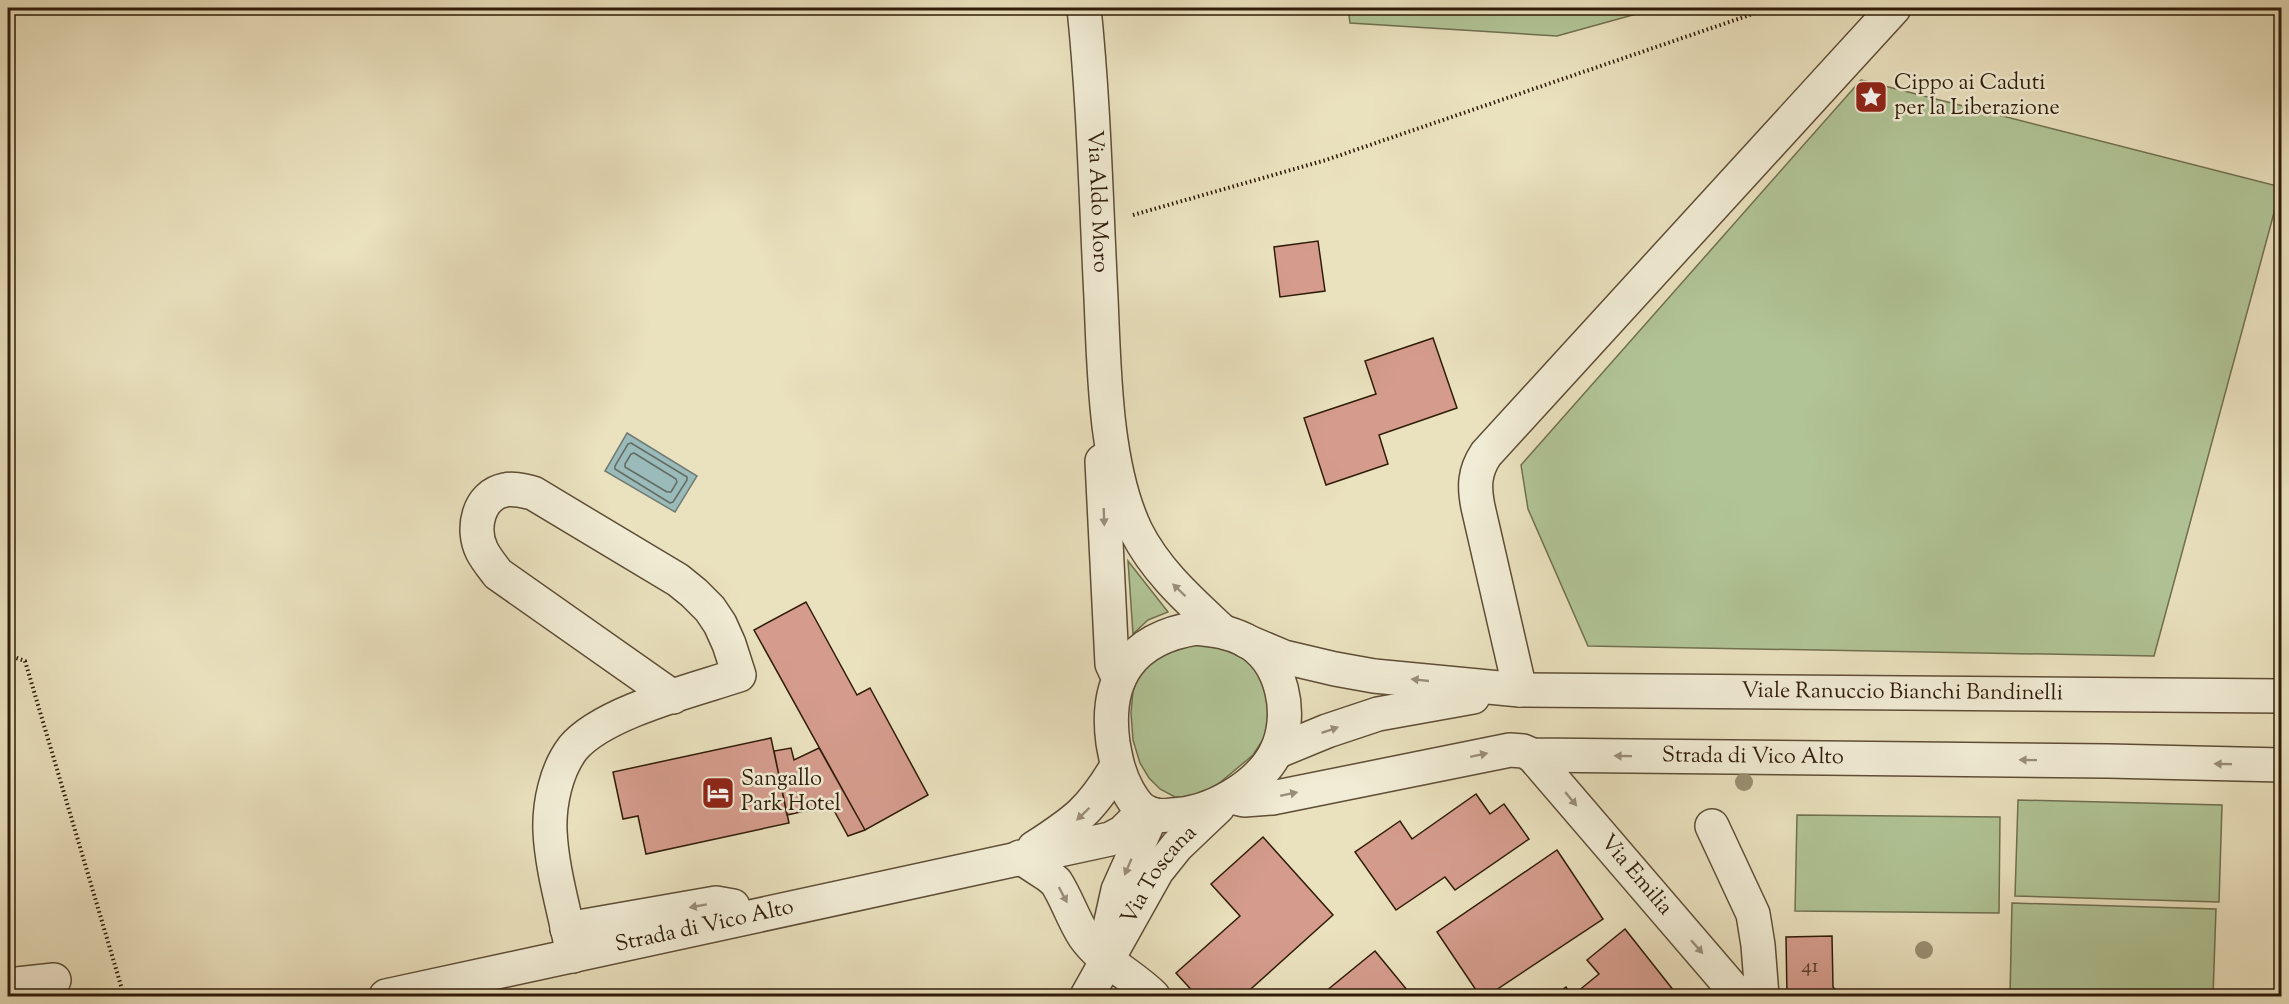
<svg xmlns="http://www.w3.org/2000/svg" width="2289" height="1004" viewBox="0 0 2289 1004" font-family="'Sorts Mill Goudy',serif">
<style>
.green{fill:#b1c496;stroke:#70704f;stroke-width:1.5}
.water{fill:#9bbbbb;stroke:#707b73;stroke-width:1.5}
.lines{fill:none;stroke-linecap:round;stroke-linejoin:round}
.shore{stroke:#656c62;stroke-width:1.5}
.building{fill:#d59c8d;stroke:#2f1c08;stroke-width:1.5}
.minor-casing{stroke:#5e4d36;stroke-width:36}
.path{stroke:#2f1c08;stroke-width:4;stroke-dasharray:1.5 3;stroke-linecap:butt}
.minor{stroke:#f1ecd5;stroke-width:33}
.tree{fill:#999072}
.oneway{fill:#9a8e79}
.labels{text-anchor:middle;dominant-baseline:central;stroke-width:5;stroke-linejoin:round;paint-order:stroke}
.number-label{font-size:20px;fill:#583c29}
.poi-label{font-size:22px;fill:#2f1c08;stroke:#f1ecd5;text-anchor:start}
.street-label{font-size:22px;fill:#2f1c08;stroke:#f1ecd5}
</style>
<rect width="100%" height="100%" fill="#eae1be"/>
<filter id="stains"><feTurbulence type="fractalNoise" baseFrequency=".00333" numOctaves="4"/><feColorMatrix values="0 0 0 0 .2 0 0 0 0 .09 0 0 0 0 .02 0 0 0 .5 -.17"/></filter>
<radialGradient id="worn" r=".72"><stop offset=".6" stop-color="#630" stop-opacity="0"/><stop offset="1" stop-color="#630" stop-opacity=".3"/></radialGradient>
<path class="green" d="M1348 8H1658L1557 36 1350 23Z
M1861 80 2281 187 2154 656 1588 646 1528 509 1521 465Z
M1128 561 1168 612 1148 620 1133 634Z
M1220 640 1257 665 1271 711 1266 735 1253 755 1211 790 1192 798 1175 797 1160 789 1149 778 1140 763 1133 740 1131 713 1133 691 1141 670 1156 653Z
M2018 800 2222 805 2219 902 2015 896Z
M1797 815 2000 817 1999 913 1795 911Z
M2012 903 2216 909 2213 996H2010Z"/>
<path class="water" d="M627 433 697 476 675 512 605 471Z"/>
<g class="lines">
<path class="shore" d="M631 443 687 477V480L673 502 670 503 615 469V466L628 444Z
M634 453 676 479 677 482 671 492H667L625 467V464L631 454Z"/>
</g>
<path class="building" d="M1318 241 1325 291 1280 297 1274 247Z
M1433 338 1457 408 1379 435 1388 464 1326 485 1304 418 1376 394 1365 361Z
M806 602 857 695 870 688 928 795 865 830 754 630Z
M771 738 789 823 646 854 638 816 623 819 613 772Z
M791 748 794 760 819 748 865 830 848 836 831 805 787 815 774 751Z
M1476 794 1490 814 1504 804 1529 839 1455 890 1445 877 1396 910 1355 852 1400 821 1412 839Z
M1263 837 1333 915 1243 996H1197L1176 973 1240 916 1211 884Z
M1557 850 1603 919 1487 996H1480L1437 932Z
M1625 929 1674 991 1668 996H1554L1566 987 1572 996 1599 974 1587 960Z
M1832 936 1833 987 1841 996H1787L1786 937Z
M1375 951 1412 996H1320Z"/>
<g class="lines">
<defs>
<g id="minor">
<path id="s1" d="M1084 8C1094 104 1096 201 1101 298 1104 369 1105 467 1136 531 1156 571 1189 600 1221 630"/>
<path d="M1102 461 1112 664 1119 679"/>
<path d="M1197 628C1214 630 1229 632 1245 640 1283 660 1294 715 1276 752 1258 787 1210 814 1171 815 1163 816 1152 816 1145 811 1137 807 1132 798 1128 791 1119 775 1116 760 1113 743 1104 678 1132 638 1197 628Z"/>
<path id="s2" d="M1246 641 1284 657 1335 669 1374 676 1520 690 2282 696"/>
<path d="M1520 690 1478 507C1474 487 1474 472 1486 454L1894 8"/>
<path d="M1276 752 1327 731 1378 714 1473 697"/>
<path id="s3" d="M1532 755 1739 996"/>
<path id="s4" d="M1231 797 1244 800 1272 798 1510 750 1523 751 1532 755 2108 761 2282 765"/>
<path d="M1712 826 1753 914 1758 945 1762 996"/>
<path d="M1034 848C1076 821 1091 810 1117 766"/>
<path d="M1020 857 1049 876 1056 882C1067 899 1073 919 1084 936 1102 962 1131 974 1153 996"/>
<path d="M567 929 716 903 733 906"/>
<path d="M1108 935 1118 890 1152 814"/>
<path d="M573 956C566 915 552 873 550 831 549 804 556 770 573 748 603 712 694 690 739 675L729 644 720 624 710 609 694 593 678 580 533 493C524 491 514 488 505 490 478 495 471 529 482 551 486 559 492 566 498 574L673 697"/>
<path d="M8 985 54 980"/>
<path id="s5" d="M386 996 1110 839 1123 832 1144 811"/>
<path id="s6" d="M1087 996 1157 871 1177 846 1218 807"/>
</g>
</defs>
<use href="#minor" class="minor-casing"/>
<path class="path" d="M1133 215 1326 160 1770 8
M8 655 25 661 124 996"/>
<use href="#minor" class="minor"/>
</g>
<g class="tree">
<circle cx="1744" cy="782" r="9"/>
<circle cx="1924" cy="950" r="9"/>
</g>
<defs><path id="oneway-solid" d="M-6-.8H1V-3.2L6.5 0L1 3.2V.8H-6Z" transform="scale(1.5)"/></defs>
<g class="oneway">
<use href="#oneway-solid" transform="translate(1104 517) rotate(88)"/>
<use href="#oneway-solid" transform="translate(1179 590) rotate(-136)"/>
<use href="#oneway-solid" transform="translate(1420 680) rotate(-174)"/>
<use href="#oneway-solid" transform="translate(1330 730) rotate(-19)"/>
<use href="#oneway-solid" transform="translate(1479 755) rotate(-12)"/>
<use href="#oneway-solid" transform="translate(1623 756) rotate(-179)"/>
<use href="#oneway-solid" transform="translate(2028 760) rotate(-179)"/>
<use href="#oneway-solid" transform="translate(2223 764) rotate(-179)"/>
<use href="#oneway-solid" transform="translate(1289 794) rotate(-12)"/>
<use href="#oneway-solid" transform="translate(1571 799) rotate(50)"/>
<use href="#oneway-solid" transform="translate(1083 814) rotate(136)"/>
<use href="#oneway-solid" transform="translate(1128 867) rotate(113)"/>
<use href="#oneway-solid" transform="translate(1063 895) rotate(62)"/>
<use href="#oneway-solid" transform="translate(698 906) rotate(170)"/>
<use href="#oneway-solid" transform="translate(1697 947) rotate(49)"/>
</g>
<defs>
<symbol id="sight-square" viewBox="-11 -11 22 22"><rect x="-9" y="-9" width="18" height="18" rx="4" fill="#8f2418" stroke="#f1ecd5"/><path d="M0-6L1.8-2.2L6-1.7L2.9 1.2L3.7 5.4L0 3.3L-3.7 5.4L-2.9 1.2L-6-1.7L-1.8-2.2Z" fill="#fff"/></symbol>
<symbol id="hotel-square" viewBox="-11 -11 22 22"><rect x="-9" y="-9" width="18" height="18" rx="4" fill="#8f2418" stroke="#f1ecd5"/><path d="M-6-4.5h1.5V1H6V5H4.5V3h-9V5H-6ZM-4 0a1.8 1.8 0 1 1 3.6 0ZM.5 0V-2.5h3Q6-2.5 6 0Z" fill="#fff"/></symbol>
</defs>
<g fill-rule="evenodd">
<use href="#sight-square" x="1852" y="78" width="38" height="38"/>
<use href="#hotel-square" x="699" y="774" width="38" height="38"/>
</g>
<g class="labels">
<g class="number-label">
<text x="1810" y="967">41</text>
</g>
<g class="poi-label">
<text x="1894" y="84">Cippo ai Caduti<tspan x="1894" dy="25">per la Liberazione</tspan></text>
<text x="741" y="780">Sangallo<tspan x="741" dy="25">Park Hotel</tspan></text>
</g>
<g class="street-label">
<text stroke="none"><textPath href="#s1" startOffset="194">Via Aldo Moro</textPath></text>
<text stroke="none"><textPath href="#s2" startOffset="662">Viale Ranuccio Bianchi Bandinelli</textPath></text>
<text stroke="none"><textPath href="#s4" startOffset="528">Strada di Vico Alto</textPath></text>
<text stroke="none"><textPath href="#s3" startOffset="159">Via Emilia</textPath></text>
<text stroke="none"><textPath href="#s6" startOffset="141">Via Toscana</textPath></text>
<text stroke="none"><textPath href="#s5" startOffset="326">Strada di Vico Alto</textPath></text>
</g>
</g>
<rect width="2289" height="1004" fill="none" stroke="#eae1be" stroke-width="30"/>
<rect x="9" y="9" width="2271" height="986" fill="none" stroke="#2f1c08" stroke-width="3"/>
<rect x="15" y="15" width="2259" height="974" fill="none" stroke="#2f1c08" stroke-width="1.5"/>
<rect width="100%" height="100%" filter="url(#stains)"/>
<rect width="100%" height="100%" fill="url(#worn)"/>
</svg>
